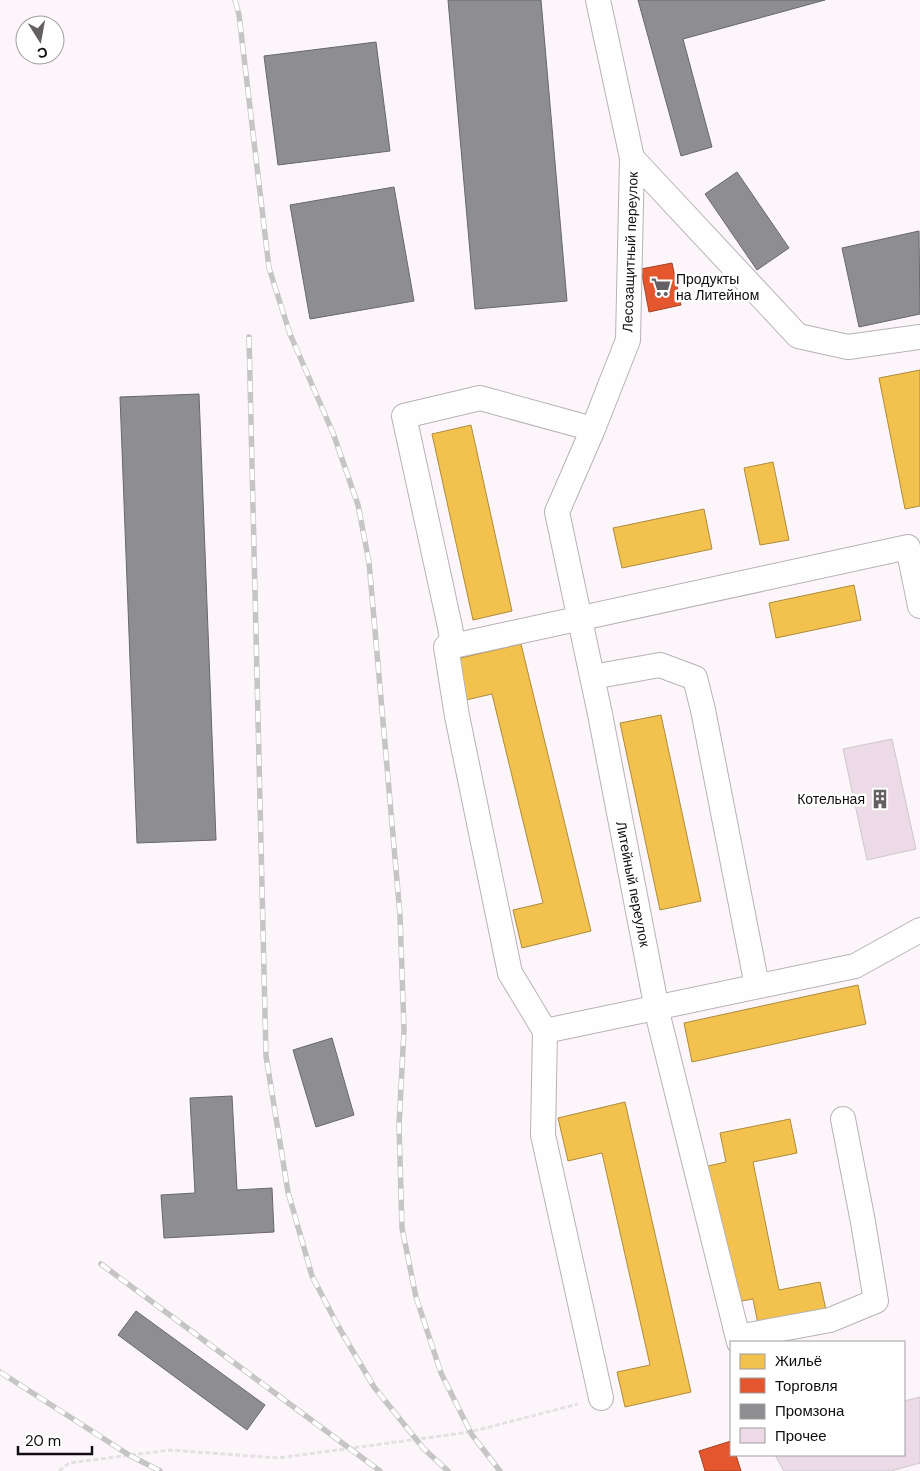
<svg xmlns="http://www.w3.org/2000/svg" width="920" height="1471" viewBox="0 0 920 1471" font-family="'DM Sans',sans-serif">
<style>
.homes{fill:#f2c14e;stroke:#ae8b3b}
.shops{fill:#e4572e;stroke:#a54125}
.industry{fill:#8d8d92;stroke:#68676b}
.building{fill:#eddae7;stroke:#cdc8cb}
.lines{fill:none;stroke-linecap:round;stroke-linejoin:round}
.minor-casing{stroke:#b7b2b6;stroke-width:26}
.path{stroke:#e3e2e3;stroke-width:3;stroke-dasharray:5 2.5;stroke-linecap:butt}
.minor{stroke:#fffefe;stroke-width:24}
.rail-casing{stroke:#c6c5c5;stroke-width:5.5}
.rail{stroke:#fff;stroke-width:4;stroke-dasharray:11;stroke-linecap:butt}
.labels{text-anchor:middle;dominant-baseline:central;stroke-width:5;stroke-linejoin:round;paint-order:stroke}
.street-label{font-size:14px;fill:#110d10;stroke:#fff}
.poi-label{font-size:14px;fill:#110d10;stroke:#fff;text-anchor:start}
</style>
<rect width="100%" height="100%" fill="#fcf6fa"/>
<path class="homes" d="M920 370V506L905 509 879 378Z
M471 425 512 611 473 620 432 434Z
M773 462 789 540 760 545 744 468Z
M704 509 712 549 622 568 613 528Z
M854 585 861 620 776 638 769 603Z
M521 644 591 931 522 948 513 910 543 903 492 694 466 700 456 659Z
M661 715 701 901 660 910 620 723Z
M858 985 866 1024 692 1062 684 1023Z
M625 1102 691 1392 625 1407 617 1372 650 1365 602 1153 568 1161 558 1118Z
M790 1119 797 1153 753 1162 779 1290 820 1282 826 1310 758 1324 753 1299 736 1302 708 1166 726 1162 720 1133Z"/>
<path class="shops" d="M672 263 681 305 649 312 641 269Z
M731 1441V1455H736L741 1471H705L699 1451Z"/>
<path class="industry" d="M448 0H541L567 301 475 309Z
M638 0H825L683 39 712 147 681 156Z
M376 42 390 151 278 165 264 56Z
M737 172 789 248 757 270 705 194Z
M394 187 414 301 310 319 290 205Z
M919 231 920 314 859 327 842 248Z
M199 394 216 840 137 843 120 397Z
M332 1038 354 1115 316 1127 293 1050Z
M232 1096 237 1190 272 1188 274 1232 164 1238 161 1195 195 1193 190 1098Z
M136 1311 265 1405 247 1430 118 1335Z"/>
<path class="building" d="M892 739 916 849 867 860 843 749Z
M920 1397V1463L891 1471H784L775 1455H904V1401Z"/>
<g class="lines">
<defs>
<path id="minor" d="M598 0 632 158 628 340 593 429 557 512 600 714 659 1020 739 1342
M632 158 798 336 848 347 920 337
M593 429 480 398 404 416 450 627 453 646 908 547 920 606
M453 646 446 647 457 716 510 973 545 1031
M592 677 660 665 695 678 703 710 757 986
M738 1337 830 1320 876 1301 863 1222 843 1119
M601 1398 543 1135 545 1031 855 966 920 930"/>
</defs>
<use href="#minor" class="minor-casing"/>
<path class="path" d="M59 1471 69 1463 170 1450 278 1458 470 1432 578 1404"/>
<use href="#minor" class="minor"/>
<defs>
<path id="rail" d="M235 0 239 15 269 268 290 334 333 433 358 505 369 562 400 915 404 1030 399 1125 402 1228 416 1297 441 1373 472 1435 500 1471
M249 337 266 1056 288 1192 312 1276 338 1326 374 1387 424 1449 448 1471
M101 1264 380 1471
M0 1372 129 1455 160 1471"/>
</defs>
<use href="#rail" class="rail-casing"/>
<use href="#rail" class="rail"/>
</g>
<defs>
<symbol id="supermarket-bare" viewBox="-9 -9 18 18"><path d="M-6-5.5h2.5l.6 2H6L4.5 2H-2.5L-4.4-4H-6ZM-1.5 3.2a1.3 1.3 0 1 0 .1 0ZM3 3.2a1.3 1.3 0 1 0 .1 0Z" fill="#635f62" stroke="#fff" stroke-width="2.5" paint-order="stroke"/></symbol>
<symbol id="building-bare" viewBox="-9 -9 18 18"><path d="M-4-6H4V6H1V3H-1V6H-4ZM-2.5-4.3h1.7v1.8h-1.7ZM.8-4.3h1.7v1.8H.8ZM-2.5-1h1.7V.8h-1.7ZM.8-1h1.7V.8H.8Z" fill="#635f62" stroke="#fff" stroke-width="2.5" paint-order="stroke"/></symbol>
</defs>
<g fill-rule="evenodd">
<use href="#supermarket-bare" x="647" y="273" width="28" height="28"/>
<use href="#building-bare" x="866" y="785" width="28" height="28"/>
</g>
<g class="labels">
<g class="street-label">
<text transform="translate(630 252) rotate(-88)">Лесозащитный переулок</text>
<text transform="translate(633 884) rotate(79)">Литейный переулок</text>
</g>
<g class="poi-label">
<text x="676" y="279">Продукты<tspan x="676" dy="16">на Литейном</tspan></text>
<text x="865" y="799" text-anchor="end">Котельная</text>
</g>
</g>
<rect x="730" y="1341" width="175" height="115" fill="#ffffff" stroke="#a09e9f"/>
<rect x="740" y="1354" width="25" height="15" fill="#f2c14e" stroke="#a09e9f"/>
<text x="775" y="1366" font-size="15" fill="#110d10">Жильё</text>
<rect x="740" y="1378" width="25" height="15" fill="#e4572e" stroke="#a09e9f"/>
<text x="775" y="1391" font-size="15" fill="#110d10">Торговля</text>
<rect x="740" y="1404" width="25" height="15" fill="#8d8d92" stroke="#a09e9f"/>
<text x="775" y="1416" font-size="15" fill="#110d10">Промзона</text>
<rect x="740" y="1428" width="25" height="15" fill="#eddae7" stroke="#a09e9f"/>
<text x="775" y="1441" font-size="15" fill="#110d10">Прочее</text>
<g transform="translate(40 40) rotate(169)"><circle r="24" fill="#ffffff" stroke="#a09e9f"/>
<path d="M0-4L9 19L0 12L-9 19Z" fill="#635f62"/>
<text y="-8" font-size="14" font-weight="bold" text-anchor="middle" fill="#110d10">С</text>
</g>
<path d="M18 1446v8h74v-8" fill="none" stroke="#110d10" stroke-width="2.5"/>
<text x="25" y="1446" font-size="15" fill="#110d10" stroke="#ffffff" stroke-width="4" paint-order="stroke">20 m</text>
</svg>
